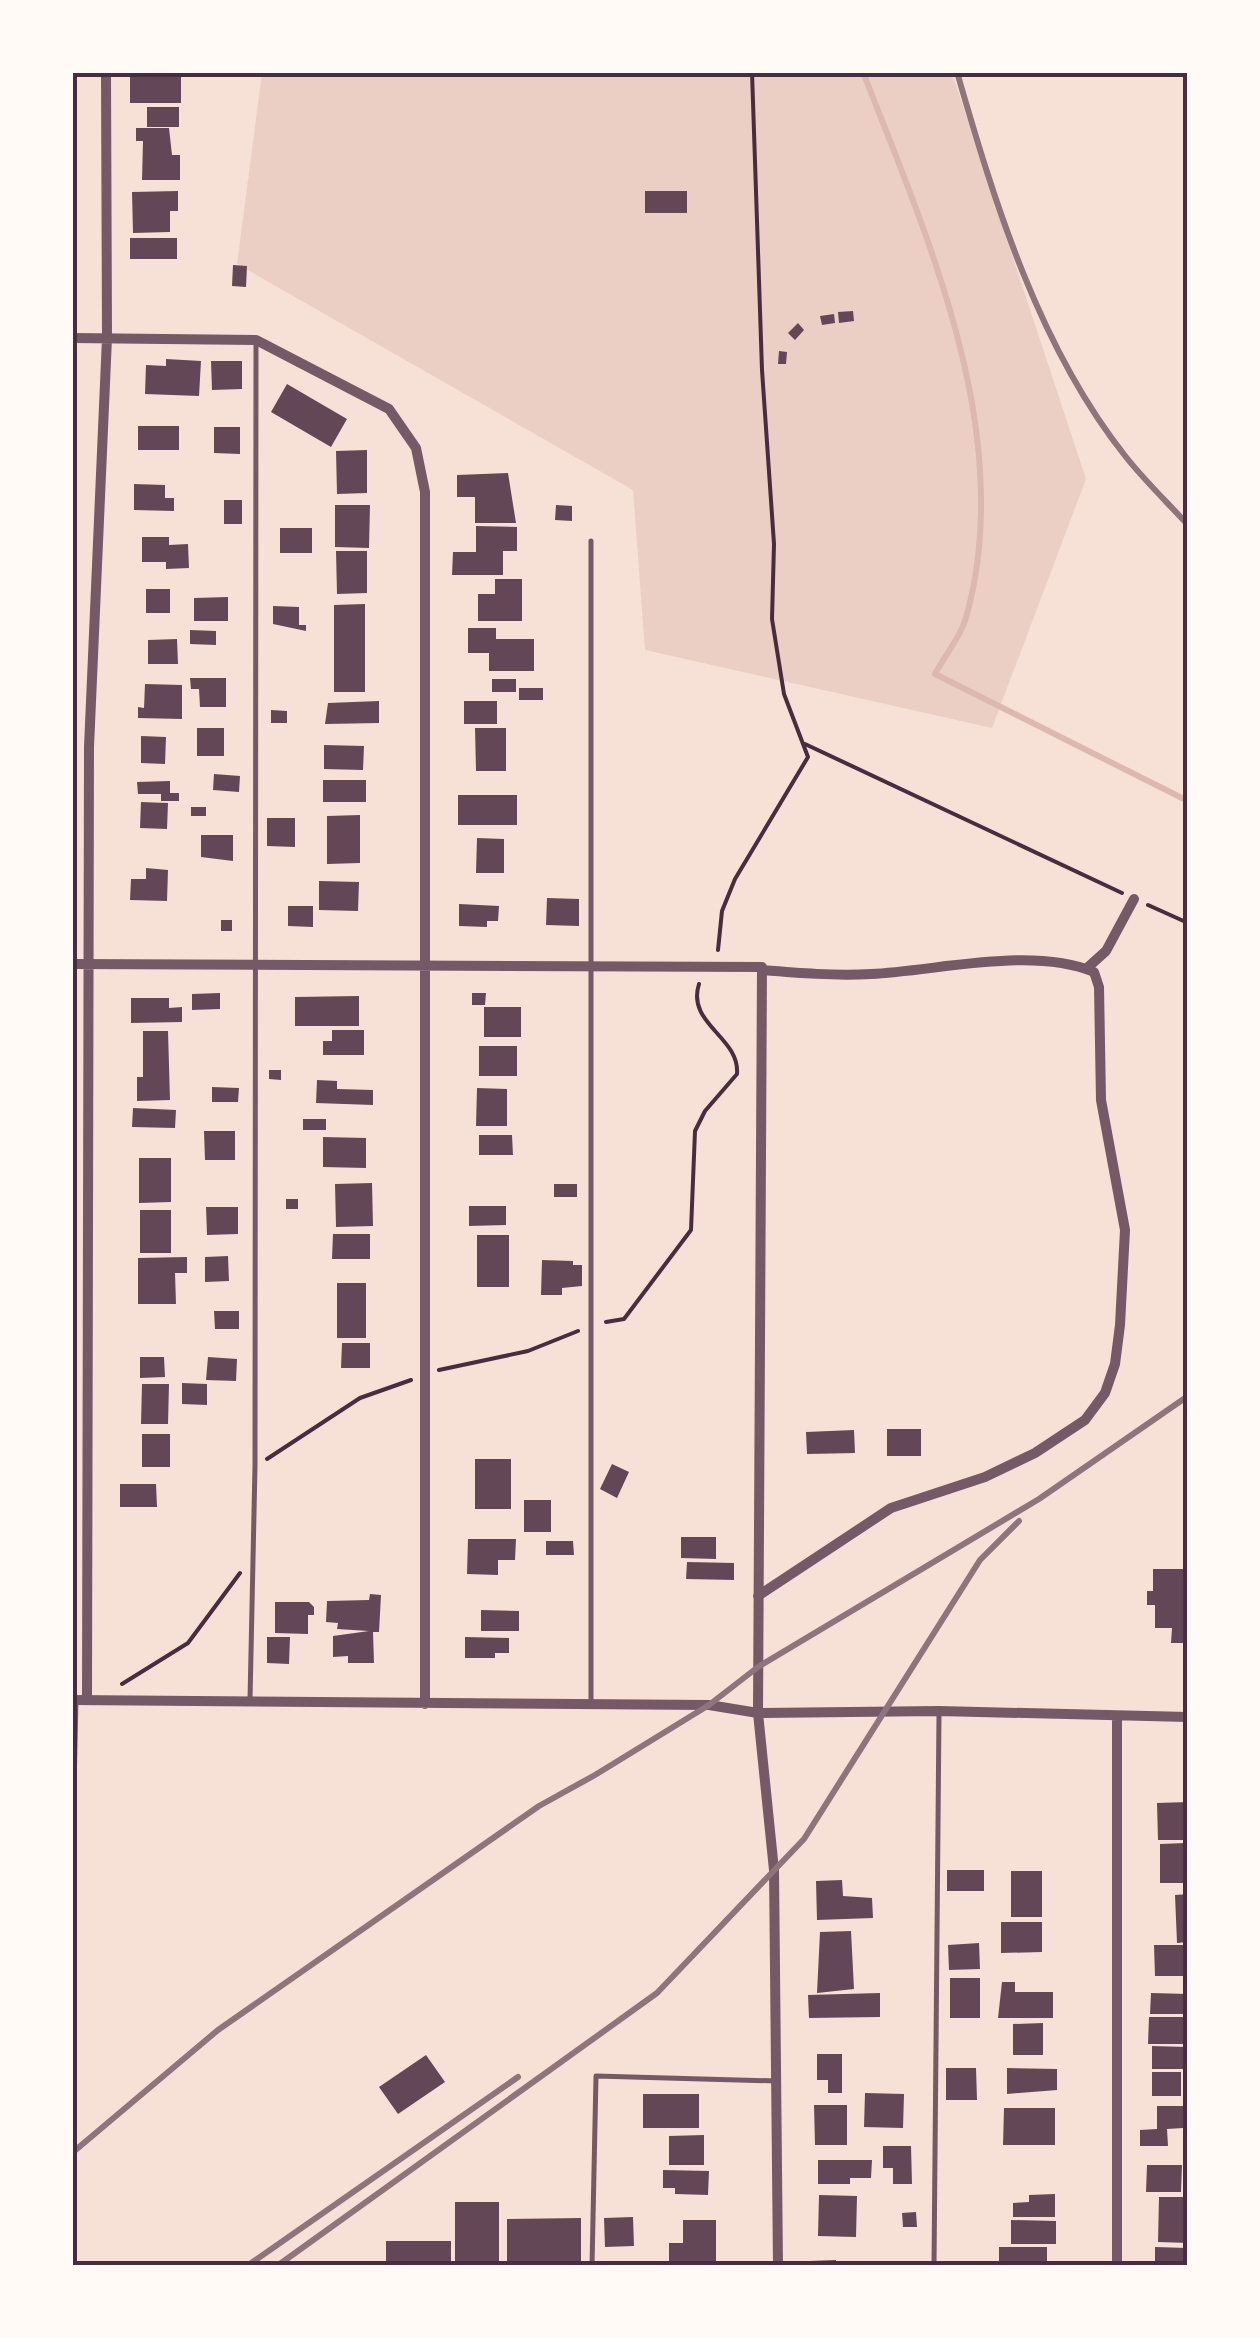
<svg xmlns="http://www.w3.org/2000/svg" width="1260" height="2338" viewBox="0 0 1260 2338" font-family="Barlow,sans-serif">
<style>
.green{fill:#ebcfc5}
.lines{fill:none;stroke-linecap:round;stroke-linejoin:round}
.stream{stroke:#dcb8b0;stroke-width:6}
.building{fill:#644757}
.path{stroke:#4a2c40;stroke-width:4}
.service{stroke:#755966;stroke-width:5}
.minor{stroke:#755966;stroke-width:10}
.rail{stroke:#8f747c;stroke-width:6}
.neatline{fill:none;stroke:#4a2c40;stroke-width:4}
</style>
<rect width="100%" height="100%" fill="#f7e1d7"/>
<path class="green" d="M262 73H952L1086 479 992 728 645 650 633 490 237 264Z"/>
<g class="lines">
<path class="stream" d="M863 72C928 239 1016 434 967 614 962 635 945 655 935 674L1188 801"/>
</g>
<path class="building" d="M130 74H181V103H130Z
M147 107H179V127H147Z
M136 128H169L172 155H180V180H142L143 141H136Z
M178 191V211H170V232L133 233 132 192Z
M645 191H687V213H645Z
M130 238H177V259H130Z
M233 265 247 266 246 287 232 286Z
M853 311 854 321 839 323 838 312Z
M834 314 835 323 822 325 820 316Z
M798 323 804 330 795 340 788 333Z
M779 351 787 352 786 364H778Z
M166 359 201 361 199 396 145 394 146 365 166 366Z
M211 361H242V389L212 390Z
M287 384 347 419 331 447 271 412Z
M138 426H179V450H138Z
M214 427H240V454L214 453Z
M367 450V493L337 494 336 451Z
M508 473 516 523H475V497H457V475Z
M134 484 165 485V498H174V511L134 510Z
M224 500H242V524H224Z
M335 505H370L369 548 335 547Z
M556 505 572 506V521L555 520Z
M476 526 517 527V551H503V575H452L453 552H476Z
M280 528H312V553H280Z
M142 537H169V545L188 544 189 568 166 569V562H142Z
M336 551H367V593L337 594Z
M495 579H522V621H478V594H495Z
M146 589H170V613H146Z
M228 597V621H194V598Z
M365 604V692H334V605Z
M273 606 299 607V625H306V631L273 624Z
M468 628H496V639H534V671H489V653H468Z
M190 630 216 631V645L190 644Z
M177 639 178 664H148V640Z
M190 678H226V707H200L199 689H191Z
M492 679H516V692H492Z
M145 684 182 685V719L138 718V707L144 708Z
M519 688H543V700H519Z
M379 701V723L325 724 328 703Z
M464 701H497V724H464Z
M271 710 287 711V723H271Z
M197 728H224V756H197Z
M475 728H506V771H476Z
M141 736 166 737 165 764 141 763Z
M324 745 364 746 363 770 324 769Z
M214 774 240 776 239 792 213 790Z
M323 780H366V802H323Z
M170 781V793H179V801H161V794H138L137 782Z
M458 795H517V825H458Z
M141 802 168 803 167 829 140 828Z
M191 807H206V816H191Z
M360 815V863L327 864V816Z
M267 818H295V847L267 846Z
M201 835H233V861L201 857Z
M477 838 504 839V873H476Z
M146 868 168 870 167 901 130 900 131 879H146Z
M319 881 359 882 358 911 319 910Z
M547 898 579 899V926L546 925Z
M459 904 499 906 498 921H487V927L459 926Z
M288 906H313V927L288 926Z
M221 920H232V931H221Z
M220 993V1009L192 1010V994Z
M472 993H486L485 1005H472Z
M359 996V1026H295V997Z
M131 998H169V1008L182 1007V1022L131 1023Z
M484 1007H521V1037H484Z
M332 1030H364V1055H323V1041H332Z
M143 1031H168L170 1100 137 1101V1077H143Z
M479 1046H517V1076H479Z
M269 1070H281V1080L269 1079Z
M317 1080 337 1081V1089L373 1090V1105L316 1103Z
M212 1087 239 1088 238 1102H212Z
M477 1088 507 1089V1126H476Z
M133 1108 176 1110 175 1128 132 1127Z
M303 1119H326V1130H303Z
M204 1131H235V1160H205Z
M479 1135H512L513 1155H479Z
M323 1137 366 1138V1168L323 1167Z
M139 1158H171V1202L139 1203Z
M372 1183 373 1226 336 1227 335 1184Z
M554 1184H577V1197H554Z
M286 1199H298V1209H286Z
M469 1206H506V1225L469 1226Z
M206 1207H238V1234L207 1235Z
M140 1210H171V1253H140Z
M333 1234H370V1259H332Z
M477 1235H509V1287H477Z
M228 1256 229 1281 205 1282V1257Z
M187 1257V1273H175L176 1304H138V1258Z
M542 1260 573 1261V1265H582V1286L562 1288V1295H541Z
M337 1283H366V1338H337Z
M214 1311H239V1329H215Z
M342 1343H370V1368H341Z
M140 1357H164L165 1377 140 1378Z
M208 1357 237 1359 236 1381 206 1380Z
M182 1383 207 1384V1405L182 1404Z
M142 1384H169L168 1424H141Z
M887 1429H921V1456H887Z
M854 1430 855 1453 807 1454 806 1432Z
M142 1434H170V1467H142Z
M475 1459H511V1509H475Z
M612 1464 629 1472 617 1498 600 1489Z
M120 1484H156L157 1507H120Z
M524 1500H551V1532H524Z
M681 1537H716V1559L681 1558Z
M468 1539H516L515 1560H498V1575L467 1574Z
M546 1541H573L574 1555H546Z
M687 1562 734 1563V1580L686 1579Z
M1153 1569H1188V1643H1171L1172 1628H1155V1605H1147V1591H1153Z
M370 1594 381 1595 379 1632H373L374 1663H348V1656L333 1657V1636L369 1631 337 1629 338 1623 326 1622 327 1601 369 1600Z
M275 1602H309L314 1607V1615H308V1634L275 1633Z
M481 1610 519 1611V1631H481Z
M267 1637H290L289 1664 267 1663Z
M465 1637 509 1638V1653H495V1658H465Z
M1188 1802V1840H1158L1157 1803Z
M1186 1843V1883H1160V1844Z
M947 1870H984V1891H947Z
M1011 1871H1042V1917H1011Z
M842 1880 843 1896 872 1898 873 1918 817 1920 816 1881Z
M1188 1894V1942L1177 1943 1175 1895Z
M1001 1922H1042V1952L1001 1953Z
M851 1931 854 1989 817 1993 820 1932Z
M979 1943 980 1969 949 1970 948 1945Z
M1154 1945H1188V1976H1155Z
M950 1978H980V2018H950Z
M1002 1982H1015V1992H1053V2018H998Z
M880 1993V2017L809 2018 808 1995Z
M1151 1993 1188 1994V2014H1150Z
M1149 2017H1188V2044H1148Z
M1043 2023V2055H1013V2024Z
M1152 2046 1187 2047V2069H1152Z
M817 2054H842V2093H828V2080H817Z
M426 2055 445 2082 398 2114 379 2087Z
M946 2068H976L977 2100H946Z
M1007 2068 1057 2069V2090L1007 2094Z
M1152 2072H1181V2096H1152Z
M865 2093 904 2094 903 2128 864 2127Z
M643 2094H699V2128H643Z
M814 2105H847V2145H815Z
M1157 2106H1183V2128L1167 2129 1168 2146H1140V2130L1157 2129Z
M1004 2108H1055V2145H1003Z
M704 2135V2165H669V2136Z
M883 2146H911L912 2184H893V2168H883Z
M818 2160H872L871 2178H850V2184H818Z
M1147 2165H1182L1181 2192H1146Z
M663 2170 709 2171 708 2195 675 2194V2188H663Z
M1055 2194V2217H1013V2203L1029 2202V2195Z
M819 2195 857 2196 856 2237 818 2236Z
M1159 2197H1188V2243L1158 2242Z
M455 2202H499V2266H455Z
M916 2212 917 2227H903L902 2213Z
M633 2217 634 2246 605 2247 604 2218Z
M581 2218V2266H507V2219Z
M683 2220H716V2266H669V2243H683Z
M1011 2220 1056 2221V2244H1011Z
M386 2241H451V2266H386Z
M999 2247H1047V2266H999Z
M1155 2247 1188 2248V2266H1155Z
M836 2260V2266H809V2261Z"/>
<g class="lines">
<path class="path" d="M805 744 1122 893
M1148 905 1188 923
M718 950 722 911 735 879 808 757 784 694 772 619 774 544 762 370 752 72
M606 1322 624 1319 691 1230 695 1131 705 1111 737 1074C740 1037 686 1024 699 984
M439 1370 528 1351 578 1331
M267 1459 360 1398 411 1380
M122 1684 188 1643 240 1573"/>
<path class="service" d="M591 541V1704
M250 1700 255 1466 256 344
M72 1877 76 1700
M592 2266 596 2076 776 2081
M934 2266 939 1714"/>
<path class="minor" d="M72 338 256 340 389 409 416 448 425 492V1704
M72 964 762 967 758 1713 774 1870 778 2266
M1086 969 1106 951 1134 899
M758 1596 891 1508 985 1477 1035 1453 1085 1420 1105 1393 1115 1364 1120 1325 1125 1230 1101 1100 1099 987 1094 972C1031 946 937 971 871 974 835 976 798 973 762 970
M72 1700 709 1705 758 1713 939 1711 1188 1717
M87 1700 89 747 107 338 106 72
M1117 2266V1716"/>
<path class="rail" d="M957 72C995 204 1039 348 1126 457 1145 481 1167 502 1188 525
M72 2153 218 2030 539 1806 595 1775 709 1705 758 1667 1039 1499 1188 1396
M247 2266 518 2077
M277 2266 657 1993 804 1839 980 1560 1019 1521"/>
</g>
<rect width="1260" height="2338" fill="none" stroke="#fffaf5" stroke-width="150"/>
<rect x="75" y="75" width="1110" height="2188" class="neatline"/>
</svg>
